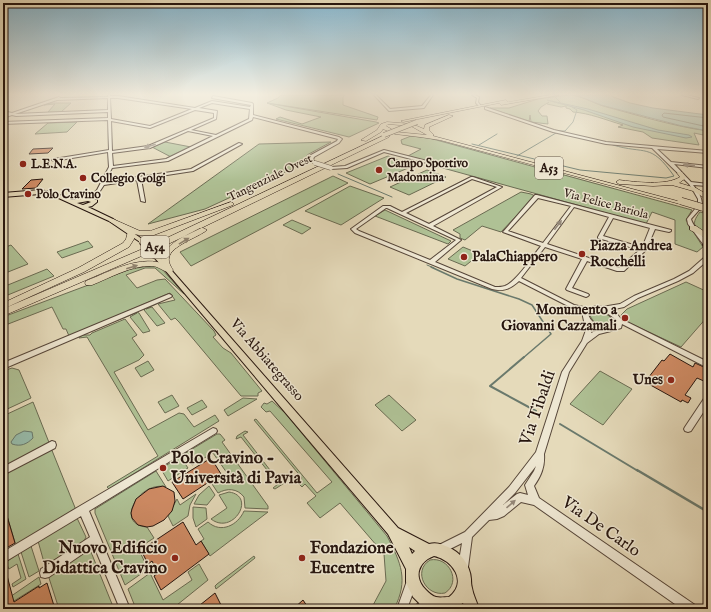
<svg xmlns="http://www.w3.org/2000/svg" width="711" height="612" viewBox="0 0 711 612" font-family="'IM FELL English',serif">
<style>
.green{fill:#afc195;stroke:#6a6b52}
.water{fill:#97bbaa;stroke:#6a796c}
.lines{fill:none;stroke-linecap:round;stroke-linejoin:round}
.shore{stroke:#5e685c;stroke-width:1}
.stream-far3{stroke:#6a796c;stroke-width:1}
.stream-far2{stroke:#6a796c;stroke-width:1.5}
.stream-far1{stroke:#6a796c;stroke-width:2}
.stream{stroke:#6a796c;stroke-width:2.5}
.building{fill:#ce8a63;stroke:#26150e}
.minor-casing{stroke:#564639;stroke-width:2}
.major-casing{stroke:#26150e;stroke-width:2}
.highway-casing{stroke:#26150e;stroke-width:1}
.minor{fill:#eee7d2;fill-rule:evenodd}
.major{fill:#e5daba;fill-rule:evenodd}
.highway{fill:#e5daba;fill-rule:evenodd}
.minor-bridge-casing{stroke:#564639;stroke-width:5;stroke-linecap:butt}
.major-bridge-casing{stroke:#26150e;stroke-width:8;stroke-linecap:butt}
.highway-bridge-far1-casing{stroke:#26150e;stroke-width:5.5;stroke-linecap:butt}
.highway-bridge-casing{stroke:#26150e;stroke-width:8;stroke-linecap:butt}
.minor-bridge{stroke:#eee7d2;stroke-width:4}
.major-bridge{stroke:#e5daba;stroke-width:6}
.highway-bridge-far1{stroke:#e5daba;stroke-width:4.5}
.highway-bridge{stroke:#e5daba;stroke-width:7}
.oneway{fill:#94887a}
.oneway2{fill:#8f816d}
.poi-dot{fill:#8f2418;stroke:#eee7d2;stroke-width:1.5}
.labels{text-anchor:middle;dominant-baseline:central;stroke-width:3;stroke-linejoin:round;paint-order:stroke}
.far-poi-label{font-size:12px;font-weight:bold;fill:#26150e;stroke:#eee7d2;text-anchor:start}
.far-street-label{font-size:12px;fill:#26150e;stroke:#eee7d2}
.shield{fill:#eee7d2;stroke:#625449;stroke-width:1}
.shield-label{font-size:13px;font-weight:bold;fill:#26150e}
.poi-label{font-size:14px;font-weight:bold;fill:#26150e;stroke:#eee7d2;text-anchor:start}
.street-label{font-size:14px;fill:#26150e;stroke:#eee7d2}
.near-street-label{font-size:17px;fill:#26150e;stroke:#eee7d2}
.near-poi-label{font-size:17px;font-weight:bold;fill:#26150e;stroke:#eee7d2;text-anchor:start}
</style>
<rect width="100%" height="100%" fill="#e5daba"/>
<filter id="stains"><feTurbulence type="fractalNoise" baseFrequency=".005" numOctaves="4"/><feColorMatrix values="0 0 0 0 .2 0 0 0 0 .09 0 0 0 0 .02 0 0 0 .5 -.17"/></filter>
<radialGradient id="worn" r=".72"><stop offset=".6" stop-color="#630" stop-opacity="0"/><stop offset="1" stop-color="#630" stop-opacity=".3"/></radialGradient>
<path class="green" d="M281 95H345L343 97V105L378 117 377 120 267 103 278 98Z
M568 95C580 95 591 102 603 106 637 115 672 126 708 131V136L694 133 699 145 652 138 643 132 618 127 623 125C606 120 589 113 573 112L570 109 566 108V106L561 107 547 104 549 102 541 107 538 111 542 116H547L548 124 531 122 530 115 529 122 490 108H509L538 99Z
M51 103H71L61 112H48L55 104 44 105Z
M267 103 376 122 379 123 349 137 276 119 280 117 302 124 321 117 286 110Z
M77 122 67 132 35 134 48 123Z
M411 136 429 138 692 210 686 220 703 247 697 252 675 244V220L652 212 646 224 432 165 431 162 408 156 421 149 402 144 401 140Z
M165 142 191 147 171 157 152 147Z
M331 142 307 155V162L205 209 148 224 259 144Z
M388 156 413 166 370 184 346 173Z
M427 170 446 177 409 195 390 187Z
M333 176 348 183 191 266 180 252Z
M350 186 384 198 341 225 305 211Z
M521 192 531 194 535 196 501 232 482 226 465 240 460 238V234L453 230Z
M385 210 451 241 448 244 375 216Z
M700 212 708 214V237C696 228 689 226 700 212Z
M292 220 311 228 302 234 283 225Z
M88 241 93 247 62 258 57 252Z
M11 245 28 264 3 274V248Z
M463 247 480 254 465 266 448 259Z
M155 265 162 269 184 294 155 268H145L126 275 137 288 157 280 165 279 214 331 216 335 213 337 223 348 231 353 262 391 258 393V396H241L179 322 175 318 171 320 158 304 175 300 170 293 69 336 66 329H63L52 307 3 326V317L131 269Z
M47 269 54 276 3 297V287Z
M686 282 708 292V316L681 347 625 321 621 315 627 309Z
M162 301 146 309 152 307 165 323 157 326 144 310 147 307Z
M137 312 139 313 150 331 143 333 130 317 137 313H136L87 332Z
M596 312C603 312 612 315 613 323L605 326 594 322 590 316Z
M125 319 137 335 132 338 144 355 139 360 114 372 148 430 179 413 184 414 194 427 215 415 219 421 109 489 107 487 158 456 87 337 79 338V337L83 335H90L92 333Z
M148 361 154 370 141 377 135 368Z
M12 368 19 370 31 398 3 411V371Z
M600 371 632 389 603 425 570 404Z
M172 395 179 406 165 413 158 402Z
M389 395 416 420 402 431 375 405Z
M243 398 257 399 228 416 224 410Z
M202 400 207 407 192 415 187 408Z
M272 401 285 413 387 536C401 563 409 580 394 609H371L386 581 384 554 340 503 320 518 307 503 316 496 305 484 302 487 297 482 302 478 254 420 256 419 317 493 332 482 270 411 266 412 261 407 264 403 267 404Z
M33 402 50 445 3 470V434L6 433 3 416Z
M245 431 248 432 243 435 280 483 285 479 286 482 275 489 273 488 278 484 241 437 236 439 237 436Z
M217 434H220L225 440 222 442 268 506V509L245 508 244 497C237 488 227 488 218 493L212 484 227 473 213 453 192 465 184 454Z
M51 448 76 510 16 546 3 502V473Z
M180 456 188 468 168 481 161 469Z
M156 471 166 487C139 480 114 525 147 527L154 538 137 549 138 553 140 552 148 569 125 585 95 513V509Z
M209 486 215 495 207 505 194 504 199 495Z
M229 492C257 496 233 536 211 519L227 508 219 495Z
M196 494 190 505 188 516 173 526 168 516 177 499 180 505Z
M193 507 206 508 207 519 196 527 193 518Z
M244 511 268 512 210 556 201 541 204 539 198 529 208 522C221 534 238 525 244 511Z
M77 518 86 537 84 541 45 566 38 541Z
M31 546 39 571 29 577 21 552Z
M86 551 91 552 114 609H59L49 578 51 575Z
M18 554 26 579 13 587 12 584 21 578 17 564 9 569 7 565 3 566V564Z
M254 556 255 558 216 589 215 586 217 584Z
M430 560C449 556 462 582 445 593 426 597 412 571 430 560Z
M199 564 208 580 172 609H136L128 589 150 573 163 600 192 580 188 572Z
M39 577 41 584 6 606 4 601Z"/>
<path class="water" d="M576 95H608L630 103 653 108 708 115V131L682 126 601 105Z
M547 100 588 109 658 130 689 135 692 137 686 138 633 127 584 110Z
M24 431 32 432 33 438C27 444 21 447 12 444L11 442 16 435Z"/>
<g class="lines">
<path class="shore" d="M708 118 664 113 662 115 663 117 708 127"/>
<path class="stream-far3" d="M554 96 560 102
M558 131H565L573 122 577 110 572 107
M472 144 580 170 666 178 674 176C650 142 646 155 613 145
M479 145 497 134
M517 156 556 133
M338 174 392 197
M427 265 434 268"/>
<path class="stream-far2" d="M431 267 457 279 519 299 532 305 551 334 523 358"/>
<path class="stream-far1" d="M524 357 490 386 536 411
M560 424 638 471"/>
<path class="stream" d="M637 470 708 512"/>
</g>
<path class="building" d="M53 148 48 153 29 154 33 149Z
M43 179 36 188 22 189 31 180Z
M670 354 693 367 695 363 708 369V379L706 382 697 378 685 395 691 398 688 403 682 400 681 402 645 382 662 360 664 361Z
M211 458 221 474 183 499 172 482Z
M163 486 174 492 175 501 172 511 164 520 153 526 147 527 138 525 132 518 131 513 132 509 136 499 149 489Z
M3 506H4L15 543 3 550Z
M183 522 196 545 201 541 209 554 161 590 154 576 158 573 152 561 148 564 141 550Z
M4 564 14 602 39 586V588L47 583 55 609H6L3 602V565Z
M215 593 223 609H195Z
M303 600 309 609H293Z"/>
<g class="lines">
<defs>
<path id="minor" d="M108 95H110V96H118L195 108 212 101 250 107 251 105 212 98 213 96 252 103 253 104V115L339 137 342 139 339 143 314 157 313 160 317 163 315 164 309 160 311 155 337 141 338 139 253 117 252 120 168 161 112 168 105 182 191 169 239 143 242 144 193 171 141 179 145 201V202L141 201 137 180 104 185 96 197 88 200 86 199 92 195 97 190 109 167 108 152 54 161 52 160 54 159 109 150 108 120 3 124V122L108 118V112L16 116 12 115 3 118V116L8 114 3 113V111L12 113 59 97 60 98 108 97ZM108 98V110L15 114 57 100ZM110 98H118L192 109 150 126 111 119ZM212 103 250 109 249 119 216 135 191 130 216 119 217 111 199 108ZM195 110 214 113V118L148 146 112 151 111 121 150 128ZM188 131 213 136 166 159 113 166 112 153 150 148Z
M374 95H376L390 109 422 106 431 95H433L424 108 389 111Z
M472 95H475L479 97 478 102 481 106H479L476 103 477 98Z
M682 95H686L699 98 698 99Z
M485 107 554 130 606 142 708 151V153L657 149 671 162 708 166V168L674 164 691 182 708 184V186L693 185C698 191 702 197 702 205L700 206 698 205V199L694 192 689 184 652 148 606 144 553 132 485 109Z
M384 150 443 165 444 166 442 167 384 152 347 168 331 169 329 168 331 167 345 166Z
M471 177H473L502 187 433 226 461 240 435 262 495 287C499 287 502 287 505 286 517 281 532 257 541 246L503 232 535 195H537L671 230V231L669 232 655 229 646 250 624 271H617L587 261 572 288 588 294 589 295 588 296 586 297 567 290 566 289 582 259 545 247 521 278 574 305 588 308 597 306 602 307 620 304 634 296 674 279 689 271 706 256 708 255V260L693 273 678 281 638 298 624 307 610 310 617 314 621 319 708 362V368L622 324 621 328 615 330 599 334 587 343 569 372 544 454C545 467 541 476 534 486L539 498 695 605 696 609H682L534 505 521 502 504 516 497 519 489 520 472 537 468 567 467 571 463 572 459 571 458 567 462 543 440 554 437 552 435 549 437 546 465 532 509 487 536 452 562 372 582 341 586 330 582 312 583 311 570 307 519 281C510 289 503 292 492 289L355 233 351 229 383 206H390L402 212ZM472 179 497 187 429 224 406 213ZM538 198 571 206 543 243 508 231ZM574 207 609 217 598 237V238L633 248 635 249 638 247 637 246 603 236 613 218 650 228 642 248 619 268 547 244ZM386 208H387L456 240 430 260 359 231 356 229ZM597 310C605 312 610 314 616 320V325C605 330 590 325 588 313ZM591 327 598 330 591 333 592 330ZM536 466 534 471 525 485 528 495 520 493 517 494 503 505 515 493Z
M695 209H697L699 210 691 219C694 230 708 237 708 249L706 248 688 224 687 219Z
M169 294 171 295 172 296 171 297 3 369V363Z
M708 396V405L691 431 688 432 685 431 684 429 685 427 705 397Z
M213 428 216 429 217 431 216 433 89 511 130 609H120L94 546 49 577 45 578 41 577 40 573 41 569 90 537 81 516 3 563V552L80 506Z
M52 441 55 442 56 445 55 448 3 475V467Z
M412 577 416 578 417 582 407 609H397L408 578Z
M431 598 435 599 436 603C433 611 423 609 415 609L416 605Z"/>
<path id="major" d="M40 190 55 193 72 200 88 197 97 200V202L92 206 88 207 113 219 145 241 142 243 140 242 109 221 52 195 40 194 3 197V193ZM88 201 91 202 83 205 77 203Z
M156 254 158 255 398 528 429 544C436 542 441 544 448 547 460 552 470 564 471 579 471 582 471 585 472 588 473 595 477 602 479 609H465L463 603 454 609H431L421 605 413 597 408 587 406 582V569L388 534 154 257 153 256 154 255ZM409 547 415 551 412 554ZM434 556C453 560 468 582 449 597 445 597 440 598 436 597 432 596 429 593 426 590 413 577 418 562 434 556Z"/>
<path id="highway" d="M550 95H559L501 105 499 103 403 122 401 121 506 100 508 102Z
M449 115 453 116 429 127V130L433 134V136L685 203 680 204 440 140 420 137 395 134 383 129 381 132 366 141 361 140 377 130 381 124 387 122 412 124 424 129 425 125ZM388 124 411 126 427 135 396 132 386 126Z
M387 134 390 136 389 137 160 248 3 316V309L154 244Z
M678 172H682L686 178 679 183 696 188 708 195V200L693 191 672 185 653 186 619 184 616 182 619 180C635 182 666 186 680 177L677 173Z
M231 202 233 203V205L154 235H139L134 234V239L129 247 84 272 3 309V303L78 268 123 243 126 239 128 231 109 221V219H113L140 231H150Z
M690 226H696L708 234V239L690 230Z
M200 228H203L207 230C199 237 170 246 169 258 168 262 171 267 173 270L172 272C164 273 159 266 152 266 131 265 110 278 92 285H86L85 283 86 281C109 272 137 256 162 263L161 258C167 243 187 235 200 228Z
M703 242H708V247L703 246Z"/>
</defs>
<use href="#minor" class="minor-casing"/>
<use href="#major" class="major-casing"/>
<use href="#highway" class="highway-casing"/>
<use href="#minor" class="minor"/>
<use href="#major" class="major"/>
<use href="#highway" class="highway"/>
<defs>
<path id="minor-bridge" d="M315 163 331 168"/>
<path id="major-bridge" d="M142 241 156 256"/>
<path id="highway-bridge-far1" d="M384 135 417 122"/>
<path id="highway-bridge" d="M681 201 708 209"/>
</defs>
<use href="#minor-bridge" class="minor-bridge-casing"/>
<use href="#major-bridge" class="major-bridge-casing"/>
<use href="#highway-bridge-far1" class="highway-bridge-far1-casing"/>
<use href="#highway-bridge" class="highway-bridge-casing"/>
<use href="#minor-bridge" class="minor-bridge"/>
<use href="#major-bridge" class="major-bridge"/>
<use href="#highway-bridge-far1" class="highway-bridge-far1"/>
<use href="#highway-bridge" class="highway-bridge"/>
</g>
<defs><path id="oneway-solid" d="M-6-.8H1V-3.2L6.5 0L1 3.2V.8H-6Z"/></defs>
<g class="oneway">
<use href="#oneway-solid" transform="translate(150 146) rotate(162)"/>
<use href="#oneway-solid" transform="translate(689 165) rotate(-174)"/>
<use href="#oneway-solid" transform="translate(558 225) rotate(-53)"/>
<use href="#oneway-solid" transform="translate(511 504) rotate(-41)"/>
</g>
<g class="oneway2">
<use href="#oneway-solid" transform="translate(184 241) rotate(-31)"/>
<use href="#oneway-solid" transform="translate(132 267) rotate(-17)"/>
</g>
<linearGradient id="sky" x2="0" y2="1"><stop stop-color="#87b7cf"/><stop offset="0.52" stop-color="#f3eee0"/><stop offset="1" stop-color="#f3eee0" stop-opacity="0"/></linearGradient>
<rect width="711" height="181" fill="url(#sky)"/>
<g class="poi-dot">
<circle cx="23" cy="164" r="4"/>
<circle cx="379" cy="170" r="4"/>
<circle cx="83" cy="178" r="4"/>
<circle cx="28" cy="194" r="4"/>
<circle cx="582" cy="254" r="4"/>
<circle cx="464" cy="257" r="4"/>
<circle cx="625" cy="318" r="4"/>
<circle cx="671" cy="380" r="4"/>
<circle cx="163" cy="468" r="4"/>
<circle cx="175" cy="558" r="4"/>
<circle cx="302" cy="558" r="4"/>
</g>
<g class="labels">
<g class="far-poi-label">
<text x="387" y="163">Campo Sportivo<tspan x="387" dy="14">Madonnina</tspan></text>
<text x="31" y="164">L.E.N.A.</text>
<text x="91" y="178">Collegio Golgi</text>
<text x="36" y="194">Polo Cravino</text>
</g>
<g class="far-street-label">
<text transform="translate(270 178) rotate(-26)">Tangenziale Ovest</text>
<text transform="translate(606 204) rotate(15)">Via Felice Bariola</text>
</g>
<g class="shield">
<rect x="535" y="157" width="28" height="22" rx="3"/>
<rect x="141" y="236" width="28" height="22" rx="3"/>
</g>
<g class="shield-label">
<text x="549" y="168">A53</text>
<text x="155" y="247">A54</text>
</g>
<g class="poi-label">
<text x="590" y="246">Piazza Andrea<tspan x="590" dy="16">Rocchelli</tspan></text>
<text x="472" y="257">PalaChiappero</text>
<text x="617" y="310" text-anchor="end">Monumento a<tspan x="617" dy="16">Giovanni Cazzamali</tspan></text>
<text x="663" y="380" text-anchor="end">Unes</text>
</g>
<g class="street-label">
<text transform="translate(267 360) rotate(49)">Via Abbiategrasso</text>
</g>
<g class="near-street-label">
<text transform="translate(538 408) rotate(-71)">Via Tibaldi</text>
<text transform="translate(601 527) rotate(35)">Via De Carlo</text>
</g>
<g class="near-poi-label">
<text x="171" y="458">Polo Cravino -<tspan x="171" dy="20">Università di Pavia</tspan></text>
<text x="167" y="548" text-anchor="end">Nuovo Edificio<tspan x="167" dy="20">Didattica Cravino</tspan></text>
<text x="310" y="548">Fondazione<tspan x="310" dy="20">Eucentre</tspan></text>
</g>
</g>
<rect width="711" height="612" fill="none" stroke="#e5daba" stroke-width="16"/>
<rect x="4" y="4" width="703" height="604" fill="none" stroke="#26150e" stroke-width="2"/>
<rect x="8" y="8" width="695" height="596" fill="none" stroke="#26150e"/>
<rect width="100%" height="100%" filter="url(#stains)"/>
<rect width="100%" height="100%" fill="url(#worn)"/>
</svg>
